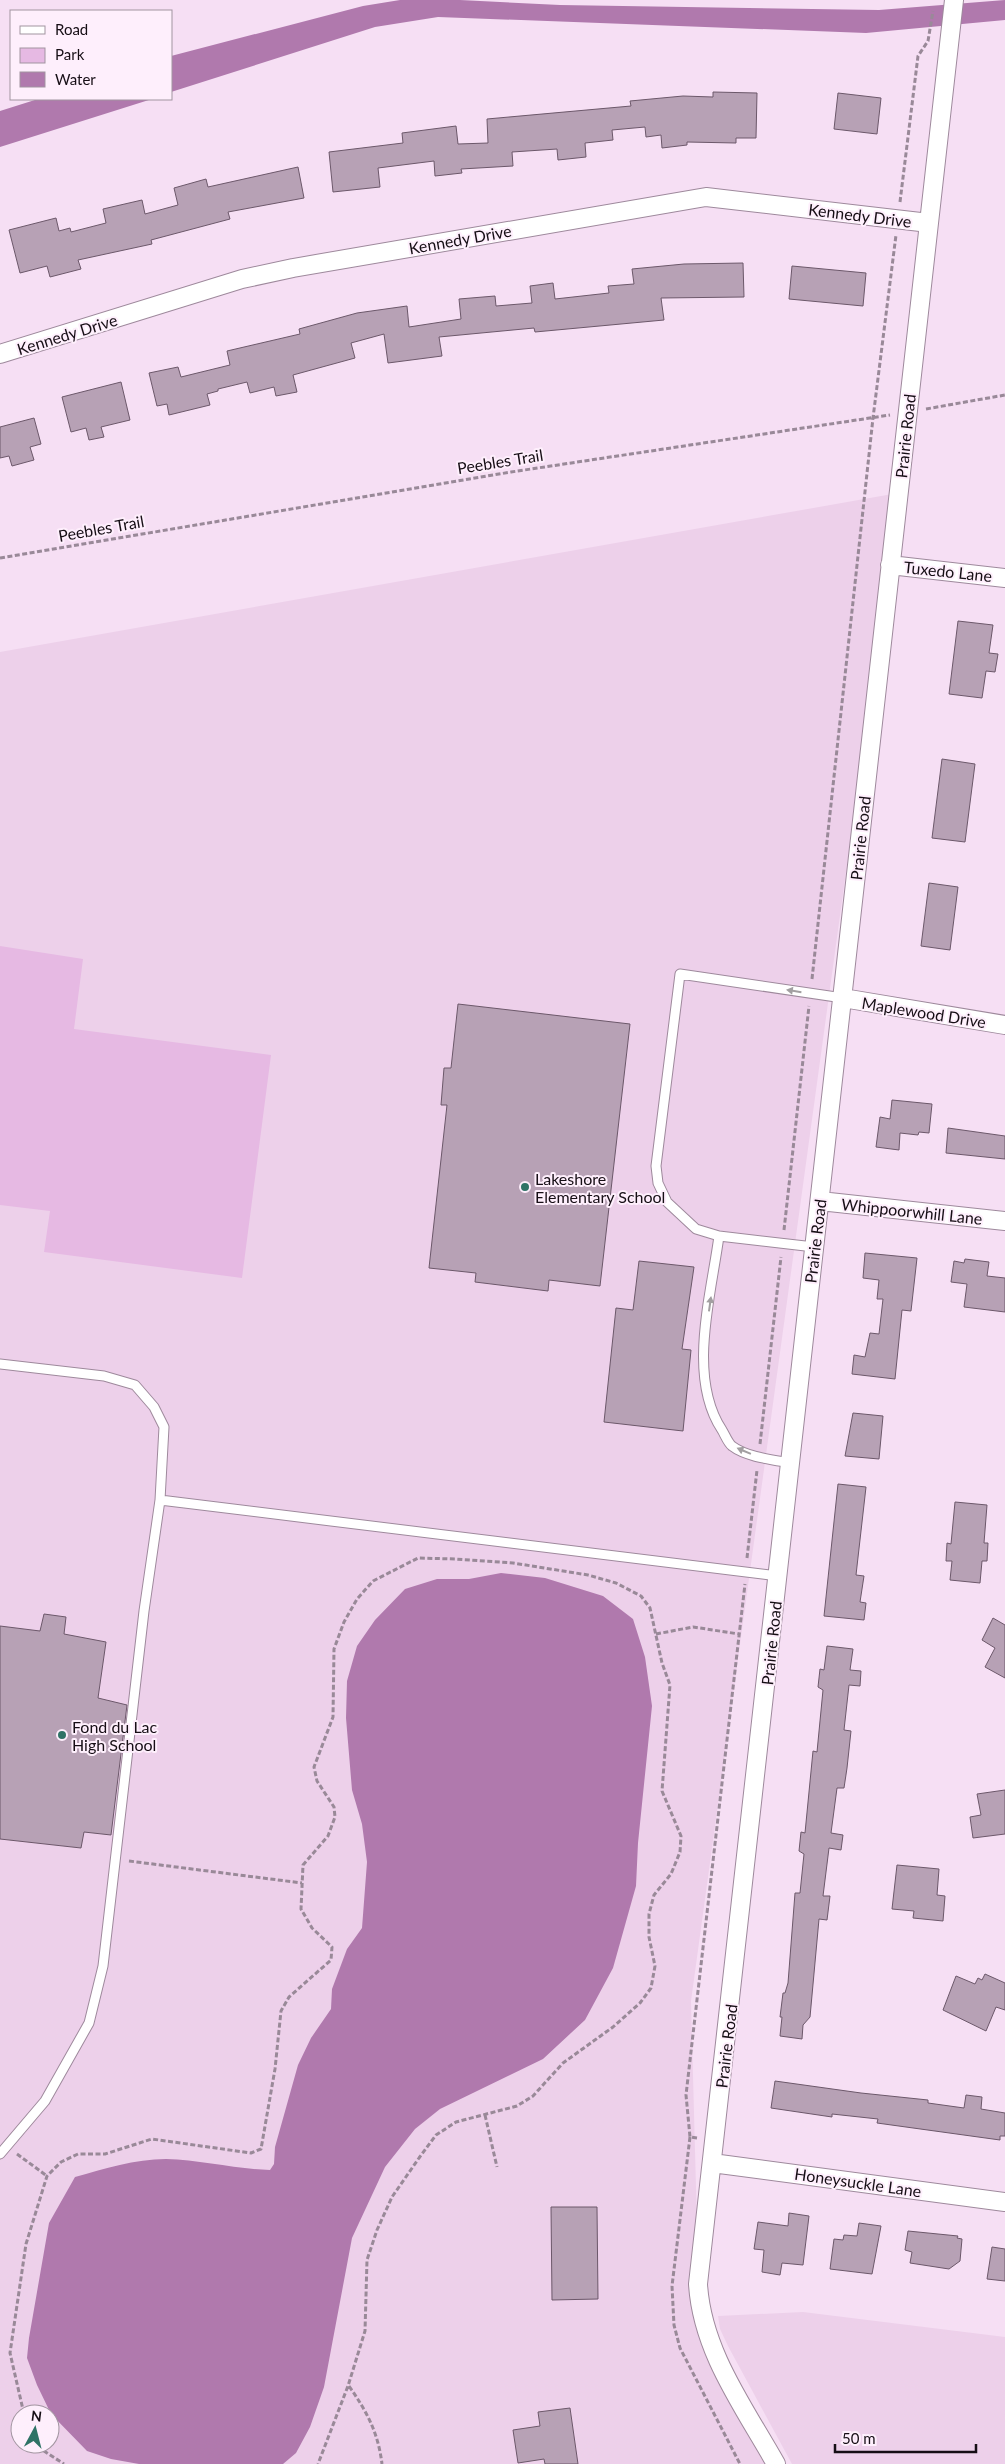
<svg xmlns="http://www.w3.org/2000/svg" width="1005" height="2464" viewBox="0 0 1005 2464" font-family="Lato,sans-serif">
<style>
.built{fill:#edd0ea;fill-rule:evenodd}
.green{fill:#e6b9e3}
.water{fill:#b079ad}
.building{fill:#b7a1b5;stroke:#6c586a}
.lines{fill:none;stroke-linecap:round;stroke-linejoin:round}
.service-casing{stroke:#9e899c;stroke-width:11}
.minor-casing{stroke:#9e899c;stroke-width:20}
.path{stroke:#998998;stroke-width:3;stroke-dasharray:5 2.5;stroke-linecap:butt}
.service{stroke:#fff;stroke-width:9}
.minor{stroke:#fff;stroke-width:18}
.oneway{fill:#a29fa1}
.poi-dot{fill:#2f7366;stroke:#feeffc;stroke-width:2}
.labels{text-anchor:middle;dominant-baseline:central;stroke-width:4;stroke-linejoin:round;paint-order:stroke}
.street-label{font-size:16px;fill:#160e15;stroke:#feeffc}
.poi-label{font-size:16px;fill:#160e15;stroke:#feeffc;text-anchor:start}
</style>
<rect width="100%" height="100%" fill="#f6dff4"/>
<path class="built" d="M898 493 691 2001 699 2299 780 2464H0V652ZM20 2414H50V2444H20Z
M803 2312 1005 2337V2464H792L728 2346 720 2329 718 2316Z"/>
<path class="green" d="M0 946 83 959 74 1029 271 1055 242 1278 44 1252 50 1211 0 1205Z"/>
<path class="water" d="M400 0H460L560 5 879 10 1005 0V20L866 33 438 17 375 27 171 92V56L363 6Z
M38 99H152L0 147V111Z
M501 1573 545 1578 603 1596 633 1619 645 1657 652 1706 638 1843 636 1886 613 1968 585 2020 543 2059 440 2109 415 2129 385 2167 352 2238 324 2387 310 2427 296 2453 283 2464H139L111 2459 87 2451 51 2414 37 2385 27 2358 29 2338 49 2223 75 2177C104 2169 135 2159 166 2159 201 2160 236 2169 270 2170L274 2164 275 2147 298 2065 311 2038 331 2009 332 1989 347 1949 362 1928 367 1862 362 1824 352 1790 346 1718 347 1681 357 1646 375 1620 405 1589 437 1579H469Z"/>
<path class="building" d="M713 92 757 93 756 138H736V143L687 142V145L662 148 661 135 646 137 645 127 612 130 613 140 585 143 586 157 558 160 557 149 512 152 513 166 461 169 462 173 435 176 434 161 378 168 380 187 333 192 329 152 403 143 402 133 456 126 458 144 488 143 487 119 631 106 630 101 683 96 713 97Z
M838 93 881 98 877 134 834 129Z
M298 167 304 198 228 212 230 219 151 240 152 244 78 260 81 269 50 277 47 266 20 273 9 230 56 218 59 231 70 228 71 232 106 223 103 209 142 200 145 214 178 205 174 188 206 179 208 187Z
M743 263 744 297 661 298 664 320 535 332 534 328 439 337 442 356 388 363 384 334 351 343 355 358 293 375 297 392 276 396 274 387 250 393 247 382 218 389V391L207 394 210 405 169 415 167 404 157 406 149 373 178 367 181 377 230 365 227 351 300 334 299 329 357 313 407 306 409 327 461 319 459 299 495 296 496 306 532 303 530 286 553 283 555 299 609 293 608 286 634 284 632 269 684 264Z
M792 266 866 273 863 306 789 299Z
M121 382 130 420 101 427 104 437 89 440 86 428 71 432 62 397Z
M34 418 41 444 30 447 34 460 12 466 9 456 0 458V427Z
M958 621 993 625 989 653 998 654 995 672 986 671 982 698 949 694Z
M942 759 975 764 965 842 932 838Z
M929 883 958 887 950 950 921 946Z
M458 1004 630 1024 600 1286 549 1280 548 1291 475 1282 476 1273 429 1268 447 1105H441L444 1068H451Z
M892 1100 932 1104 929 1133 919 1132 918 1135 900 1133 899 1150 876 1147 880 1117 890 1119Z
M948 1128 1005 1136V1159L946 1153Z
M865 1253 917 1258 911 1311 902 1310 895 1379 852 1374 854 1355 865 1357 870 1333 879 1334 883 1299H877L879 1280 863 1278Z
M965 1259 989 1262 987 1276 1005 1278V1312L964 1307 967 1284 951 1282 954 1261 964 1263Z
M639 1261 694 1267 682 1349 691 1350 683 1431 604 1422 616 1308 633 1310Z
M853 1413 883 1416 879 1459 845 1456Z
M838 1484 866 1487 856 1575 864 1576 860 1602 866 1603 864 1620 824 1616Z
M955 1502 987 1505 984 1543H988L987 1561H982L980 1583 950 1580 952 1561H946L947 1543 951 1544Z
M44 1614 66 1617 64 1634 106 1642 98 1698 127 1705 111 1835 84 1832 81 1848 0 1839V1626L40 1631Z
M993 1618 1005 1625V1678L985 1667 995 1648 982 1640Z
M827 1646 853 1649 850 1670 861 1671 860 1686 849 1685 844 1730 851 1731 847 1768 844 1788H837L831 1833 843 1835 841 1850 829 1848 823 1896H830L827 1920 819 1919 810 2017 803 2025 802 2039 780 2036 782 2017H780L783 1993H785L788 1983 795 1893H800L804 1854 799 1851 801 1832 805 1833 813 1751 817 1752 823 1690 818 1687 820 1669 824 1670Z
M1005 1790V1834L973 1838 970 1817 981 1815 977 1794Z
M897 1865 939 1869 937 1895 945 1896 943 1921 913 1918 914 1911 892 1909Z
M985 1974 1005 1983V2010L996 2007 986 2031 943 2010 956 1976 975 1984 978 1978 982 1980Z
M775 2081 861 2093 928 2100V2103L964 2108 966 2095 982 2097 981 2109 1005 2113V2136H1000V2140L877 2123 878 2119 832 2114V2117L771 2108Z
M551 2207H597L598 2299 552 2300Z
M789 2213 809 2216 803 2265 782 2263 780 2275 762 2272 764 2250 754 2249 758 2222 788 2226Z
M859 2223 881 2226 872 2274 830 2269 834 2239 843 2240 844 2235 857 2236Z
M908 2231 958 2236 957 2238 962 2239 960 2261 949 2269 910 2263 912 2252 905 2250Z
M992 2247 1005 2249V2281L987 2279Z
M570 2408 578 2464H545L544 2459 518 2463 513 2430 540 2426 538 2412Z"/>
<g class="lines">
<defs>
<path id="service" d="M719 1236 696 1229 667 1202 658 1183 656 1166 680 974 843 998
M0 1364 104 1376 135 1385 154 1407 164 1427 160 1500 144 1611 103 1966 89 2023 45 2101 0 2154
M791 1463C774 1460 746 1457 732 1446 728 1443 725 1435 722 1430 687 1377 711 1296 719 1236L814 1247
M160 1500 778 1576"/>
<path id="minor" d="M0 354 242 279 293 268 706 197 929 223
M890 565 1005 578
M843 998 1005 1025
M820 1201 1005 1221
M712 2163 1005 2202
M776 2464C744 2407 702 2351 698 2284L954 0"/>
</defs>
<use href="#service" class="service-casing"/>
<use href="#minor" class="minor-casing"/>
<path class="path" d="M900 202 918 56 928 41 933 11
M926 409 1005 395
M0 558 511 472 890 415
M812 979 873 418 896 235
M784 1230 809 1006
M760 1444 781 1257
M747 1558 757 1470
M656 1634 693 1627 739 1634
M129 1861 302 1883
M485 2115 497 2167
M690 2137 672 2286 674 2325 680 2348 740 2464
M697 2138 690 2137 686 2095 745 1584
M17 2154 47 2176
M349 2386C367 2412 378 2432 382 2464
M24 2414 10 2353 26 2244 47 2176 61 2162 78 2154H105L152 2139 251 2153 261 2149 275 2069 281 2011 289 1997 331 1960 332 1947 312 1928 301 1909 303 1865 328 1836 335 1817 334 1807 317 1781 314 1767 333 1717 334 1649 344 1622 357 1599 373 1581 418 1558 455 1559 513 1563 588 1575 616 1583 641 1596 650 1608 662 1663 670 1685 662 1791 681 1836 680 1852 671 1874 654 1895 649 1914V1937L655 1966 651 1988 640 2003 613 2027 563 2063 533 2096 517 2106 456 2122 436 2135 419 2158 392 2197 377 2230 367 2260 365 2331 348 2386 318 2464
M40 2444 44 2451 64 2464"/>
<use href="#service" class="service"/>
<use href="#minor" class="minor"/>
</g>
<defs><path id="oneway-solid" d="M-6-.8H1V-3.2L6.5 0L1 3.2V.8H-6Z" transform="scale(1.25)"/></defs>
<g class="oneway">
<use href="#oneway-solid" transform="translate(794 991) rotate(-171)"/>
<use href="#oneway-solid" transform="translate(710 1304) rotate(-82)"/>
<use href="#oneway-solid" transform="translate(744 1451) rotate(-157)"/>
</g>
<g class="poi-dot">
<circle cx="525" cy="1187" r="5"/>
<circle cx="62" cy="1735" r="5"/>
</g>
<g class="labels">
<g class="street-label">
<text transform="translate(860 215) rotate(7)">Kennedy Drive</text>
<text transform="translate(460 239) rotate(-10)">Kennedy Drive</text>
<text transform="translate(67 334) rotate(-17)">Kennedy Drive</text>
<text transform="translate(905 436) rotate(-84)">Prairie Road</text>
<text transform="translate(500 461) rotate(-9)">Peebles Trail</text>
<text transform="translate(101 528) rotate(-10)">Peebles Trail</text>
<text transform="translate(948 571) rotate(6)">Tuxedo Lane</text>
<text transform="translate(860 838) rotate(-84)">Prairie Road</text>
<text transform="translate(924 1012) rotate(9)">Maplewood Drive</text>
<text transform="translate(912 1211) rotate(6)">Whippoorwhill Lane</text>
<text transform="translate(815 1241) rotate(-83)">Prairie Road</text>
<text transform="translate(771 1643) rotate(-84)">Prairie Road</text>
<text transform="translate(726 2046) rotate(-83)">Prairie Road</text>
<text transform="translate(858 2182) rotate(8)">Honeysuckle Lane</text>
</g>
<g class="poi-label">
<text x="535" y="1178">Lakeshore<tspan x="535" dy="18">Elementary School</tspan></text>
<text x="72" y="1726">Fond du Lac<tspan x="72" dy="18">High School</tspan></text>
</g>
</g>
<rect x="10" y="10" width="162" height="90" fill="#feeffc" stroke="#a195a0"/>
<rect x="20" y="26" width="25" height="8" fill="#ffffff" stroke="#a195a0"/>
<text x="55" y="35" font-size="15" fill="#160e15">Road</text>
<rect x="20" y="48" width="25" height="15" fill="#e6b9e3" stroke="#a195a0"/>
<text x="55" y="60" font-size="15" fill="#160e15">Park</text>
<rect x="20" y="72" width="25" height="15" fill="#b079ad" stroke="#a195a0"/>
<text x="55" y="85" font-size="15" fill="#160e15">Water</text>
<g transform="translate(35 2429) rotate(7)"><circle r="24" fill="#feeffc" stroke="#a195a0"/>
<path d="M0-4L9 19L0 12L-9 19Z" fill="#2f7366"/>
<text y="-8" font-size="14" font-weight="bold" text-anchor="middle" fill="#160e15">N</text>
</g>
<path d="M835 2444v8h141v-8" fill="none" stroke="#160e15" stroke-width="2.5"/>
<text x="842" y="2444" font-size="15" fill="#160e15" stroke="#feeffc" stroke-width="4" paint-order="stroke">50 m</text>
</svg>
